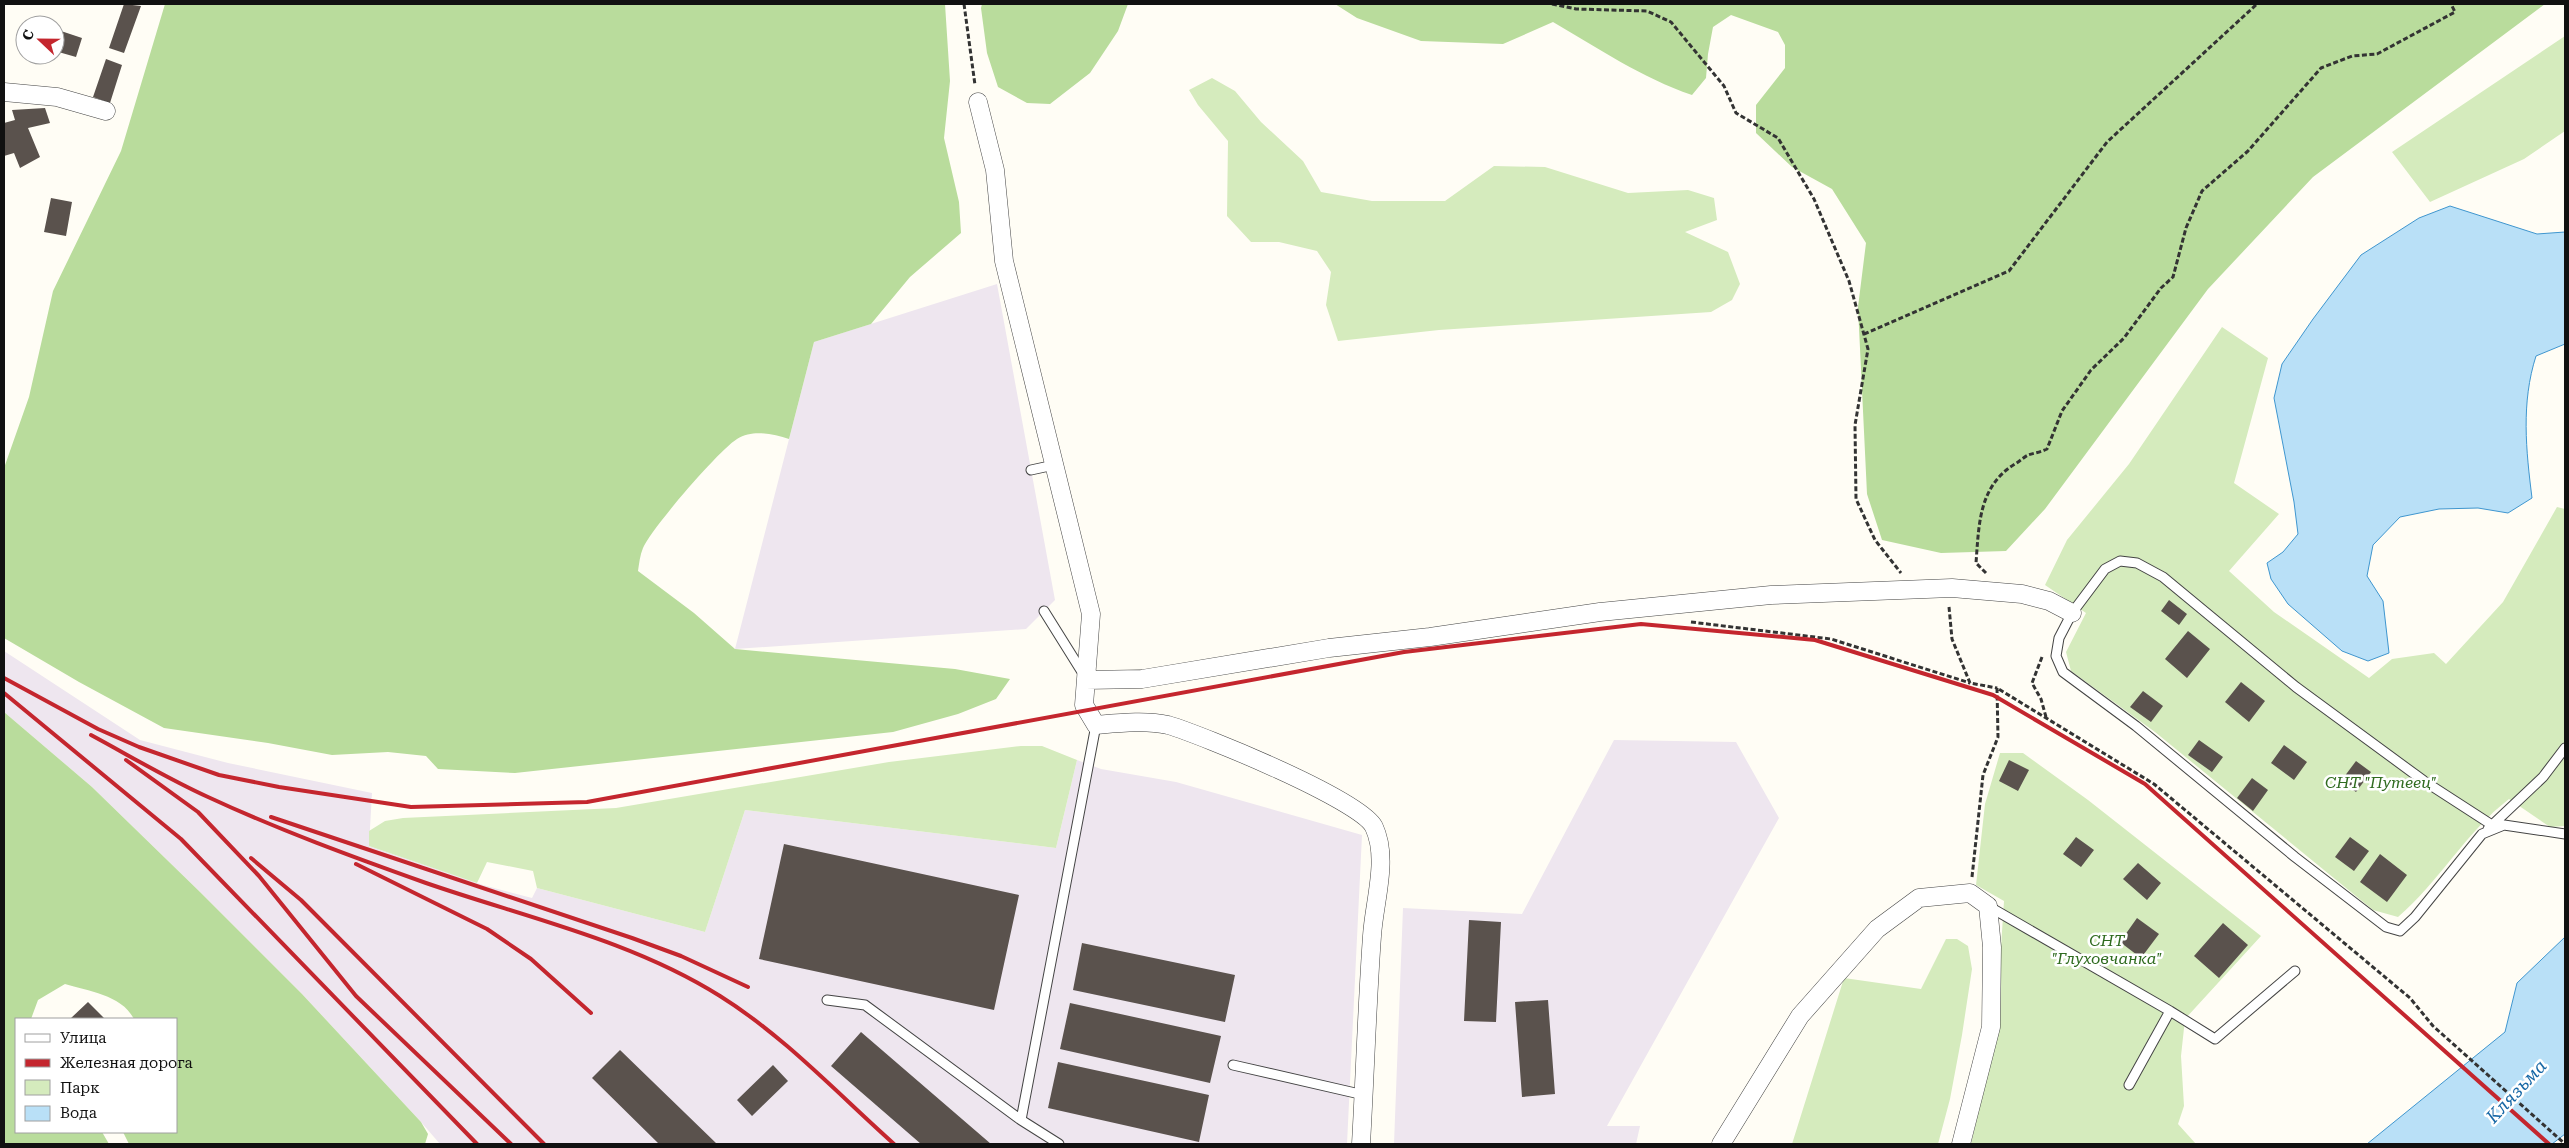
<svg xmlns="http://www.w3.org/2000/svg" width="2569" height="1148" viewBox="0 0 2569 1148" font-family="'Roboto Serif',serif">
<style>
.industrial{fill:#eee6ef}
.green{fill:#d5ebbd}
.forest{fill:#b9dc9c}
.water{fill:#b9e0f7;stroke:#3f96cf}
.building{fill:#5a524d}
.lines{fill:none;stroke-linecap:round;stroke-linejoin:round}
.service-casing{stroke:#444;stroke-width:11}
.minor-casing{stroke:#444;stroke-width:19}
.path{stroke:#333;stroke-width:3;stroke-dasharray:5 2.5;stroke-linecap:butt}
.service{stroke:#fff;stroke-width:9}
.minor{stroke:#fff;stroke-width:18}
.rail{stroke:#c4262e;stroke-width:4}
.labels{text-anchor:middle;dominant-baseline:central;stroke-width:5;stroke-linejoin:round;paint-order:stroke}
.park-label{font-size:16px;font-style:italic;fill:#2f6b1f;stroke:#fff}
.water-label{font-size:18px;font-style:italic;fill:#1768a6;stroke:#fff}
</style>
<rect width="100%" height="100%" fill="#fffdf5"/>
<path class="industrial" d="M997 284 1055 600 1026 629 735 649 814 342Z
M4 651 140 740 228 763 372 793 369 846 483 885 532 898 537 888 705 932 745 810 1056 848 1077 760 1101 769 1176 782 1362 835 1347 1144H440L421 1122 302 994 200 892 92 787 4 712Z
M1614 740 1736 742 1779 818 1607 1126H1640L1636 1144H1394L1403 908 1522 914Z"/>
<path class="green" d="M2565 36V131L2524 159 2430 202 2392 152Z
M1212 78 1235 91 1261 122 1303 161 1321 192 1372 201H1445L1494 166 1545 167 1628 193 1688 190 1714 198 1717 220 1685 232 1728 252 1740 284 1732 300 1711 312 1439 330 1338 341 1326 305 1331 272 1317 251 1279 242H1251L1227 216 1228 141 1198 105 1189 90Z
M2222 327 2268 358 2234 483 2279 514 2229 571 2274 612 2369 678 2392 659 2434 653 2446 664 2503 602 2557 507 2565 509V826L2550 827 2509 799C2466 832 2439 882 2398 917L2373 910 2155 732 2071 671 2066 652 2086 613 2045 585 2067 540 2129 464Z
M1021 746H1042L1077 760 1056 848 745 810 705 932 537 888 533 871 487 862 477 883 369 846V831L385 821 403 818 616 808 889 762Z
M2000 753H2023L2088 800 2261 936 2185 1019 2181 1056 2184 1106 2178 1124 2196 1144H1971L1995 1040 2004 901 1976 885 1985 804Z
M1946 939H1957L1968 946 1972 969 1962 1035 1950 1099 1938 1144H1792L1844 978 1921 989Z"/>
<path class="forest" d="M165 4H945L950 81 944 138 959 202 961 233 910 277 871 324 814 342 789 439C773 434 753 429 737 439 719 450 651 529 643 548 640 555 639 564 638 571L694 613 735 649 955 669 1010 679 996 699 958 714 893 732 515 773 438 769 426 756 388 752 332 755 268 743 164 728 79 682 4 638V468L29 397 53 291 121 151Z
M982 4H1128L1118 31 1090 73 1050 104 1027 103 998 87 987 53 981 8Z
M1335 4H2545L2313 177 2208 289 2045 509 2006 551 1941 553 1882 540 1867 494 1858 307 1866 243 1832 189 1792 167 1756 133V105L1785 68V45L1778 32 1731 15 1713 27 1708 54 1706 78 1692 95C1642 78 1598 48 1553 22L1503 44 1421 41 1357 18Z
M4 712 92 787 200 892 302 994 421 1122 428 1134 425 1144H129L123 1132H176V1019H134C122 995 88 991 65 984L38 1000 31 1019H16V1132H102L109 1144H4Z"/>
<path class="water" d="M2450 206 2537 234 2565 232V344L2536 356C2521 403 2526 450 2532 498L2508 513 2478 508 2439 509 2400 517 2373 545 2367 576 2383 601 2389 653 2368 661 2342 651 2288 604 2271 579 2267 563 2283 552 2298 534 2294 502 2274 398 2282 364 2313 319 2361 255 2419 218Z
M2565 937V1134L2552 1144H2367L2505 1032 2517 983Z"/>
<path class="building" d="M124 4 141 6 124 53 109 48Z
M29 21 42 25H28Z
M55 29 82 38 76 57 55 51Z
M106 59 122 65 110 103 93 97Z
M45 108 50 123 28 128 40 157 20 168 14 153 4 156V123L15 120 12 110Z
M51 198 72 202 66 236 44 232Z
M2169 600 2187 614 2179 625 2161 611Z
M2188 631 2210 649 2187 678 2165 659Z
M2241 682 2265 701 2249 722 2225 702Z
M2143 691 2163 706 2151 722 2130 707Z
M2199 740 2223 757 2212 772 2188 755Z
M2284 745 2307 762 2294 780 2271 763Z
M2009 760 2029 770 2018 791 1999 781Z
M2356 761 2371 772 2356 792 2341 781Z
M2252 778 2268 790 2253 811 2237 798Z
M2076 837 2094 850 2081 867 2063 854Z
M2350 837 2369 851 2354 871 2335 857Z
M784 844 1019 895 994 1010 759 959Z
M2380 854 2407 875 2387 902 2360 882Z
M2138 863 2161 883 2147 900 2123 879Z
M2137 918 2159 934 2141 958 2120 942Z
M1469 920 1501 922 1496 1022 1464 1021Z
M2223 923 2248 945 2219 978 2194 956Z
M1082 943 1235 975 1225 1022 1073 990Z
M1548 1000 1555 1094 1522 1097 1515 1002Z
M88 1002 105 1019H70Z
M1070 1003 1221 1036 1210 1083 1060 1049Z
M861 1032 991 1144H921L831 1066Z
M620 1050 717 1144H659L592 1078Z
M1058 1062 1209 1095 1199 1142 1048 1108Z
M773 1065 788 1081 752 1116 737 1100Z"/>
<g class="lines">
<defs>
<path id="service" d="M1031 470 1054 465
M1044 611 1084 675
M2492 825 2424 781 2296 687 2163 577 2137 563 2120 561 2105 569 2072 613 2059 638 2056 656 2063 672 2136 726 2295 857 2386 927 2400 931 2415 917 2482 834 2504 825 2565 834
M2488 829 2543 777 2565 748
M1988 906 2170 1011 2129 1085
M827 1000 865 1005 1021 1120 1059 1144
M2170 1011 2215 1039 2295 971
M1233 1065 1364 1095
M1021 1120 1096 725"/>
<path id="minor" d="M4 92 57 97 106 111
M978 102 995 170 1004 261 1091 614 1084 705 1096 725C1119 723 1146 720 1168 725 1202 735 1361 800 1374 827 1389 859 1374 902 1372 936 1367 1005 1365 1075 1361 1144
M1086 680 1142 679 1329 648 1430 637 1600 612 1771 595 1952 588 2022 594 2049 601 2072 613
M1721 1144 1800 1016 1877 929 1919 898 1970 893 1988 906 1992 947 1991 1027 1961 1144"/>
</defs>
<use href="#service" class="service-casing"/>
<use href="#minor" class="minor-casing"/>
<path class="path" d="M964 4 975 85
M1552 4 1576 9 1647 11 1671 22 1724 86 1736 113 1778 138 1814 199 1849 281 1868 349 1855 425 1856 499 1875 540 1901 573
M1864 334 2009 271 2107 142 2257 4
M1986 573 1976 563C1979 523 1979 486 2015 464 2020 461 2024 457 2028 455 2034 453 2041 452 2047 449L2062 411 2091 370 2124 338 2161 288 2173 277 2186 228 2202 191 2248 151 2321 68 2352 56 2377 54 2455 12 2451 4
M1949 607 1952 639 1970 683 1997 688
M1691 622 1831 639 1970 683
M2042 657 2032 683 2041 699 2046 717
M1972 877 1983 775 1998 737 1997 688 2154 784 2410 998 2433 1026 2565 1144"/>
<use href="#service" class="service"/>
<use href="#minor" class="minor"/>
<path class="rail" d="M4 678 98 729 139 747 219 775 279 787 411 807 587 802 1404 652 1641 624 1815 640 1993 695 2145 784 2549 1144
M4 693 181 839 477 1144
M91 735C130 756 168 779 208 797 279 830 353 857 426 883 524 917 631 940 720 996 784 1036 838 1094 894 1144
M126 760 198 812 259 876 356 996 511 1144
M271 817 632 938 681 956 748 987
M251 858 301 900 544 1144
M356 864 487 929 531 959 591 1013"/>
</g>
<g class="labels">
<g class="park-label">
<text x="2381" y="782">СНТ "Путеец"</text>
<text x="2107" y="940">СНТ<tspan x="2107" dy="18">"Глуховчанка"</tspan></text>
</g>
<g class="water-label">
<text transform="translate(2516 1091) rotate(-47)">Клязьма</text>
</g>
</g>
<rect width="2569" height="1148" fill="none" stroke="#111111" stroke-width="10"/>
<rect x="15" y="1018" width="162" height="115" fill="#ffffff" stroke="#a0a0a0"/>
<rect x="25" y="1034" width="25" height="8" fill="#ffffff" stroke="#a0a0a0"/>
<text x="60" y="1043" font-size="15" fill="#111111">Улица</text>
<rect x="25" y="1059" width="25" height="8" fill="#c4262e" stroke="#a0a0a0"/>
<text x="60" y="1068" font-size="15" fill="#111111">Железная дорога</text>
<rect x="25" y="1080" width="25" height="15" fill="#d5ebbd" stroke="#a0a0a0"/>
<text x="60" y="1093" font-size="15" fill="#111111">Парк</text>
<rect x="25" y="1106" width="25" height="15" fill="#b9e0f7" stroke="#a0a0a0"/>
<text x="60" y="1118" font-size="15" fill="#111111">Вода</text>
<g transform="translate(40 40) rotate(292)"><circle r="24" fill="#ffffff" stroke="#a0a0a0"/>
<path d="M0-4L9 19L0 12L-9 19Z" fill="#c4262e"/>
<text y="-8" font-size="14" font-weight="bold" text-anchor="middle" fill="#111111">С</text>
</g>
</svg>
